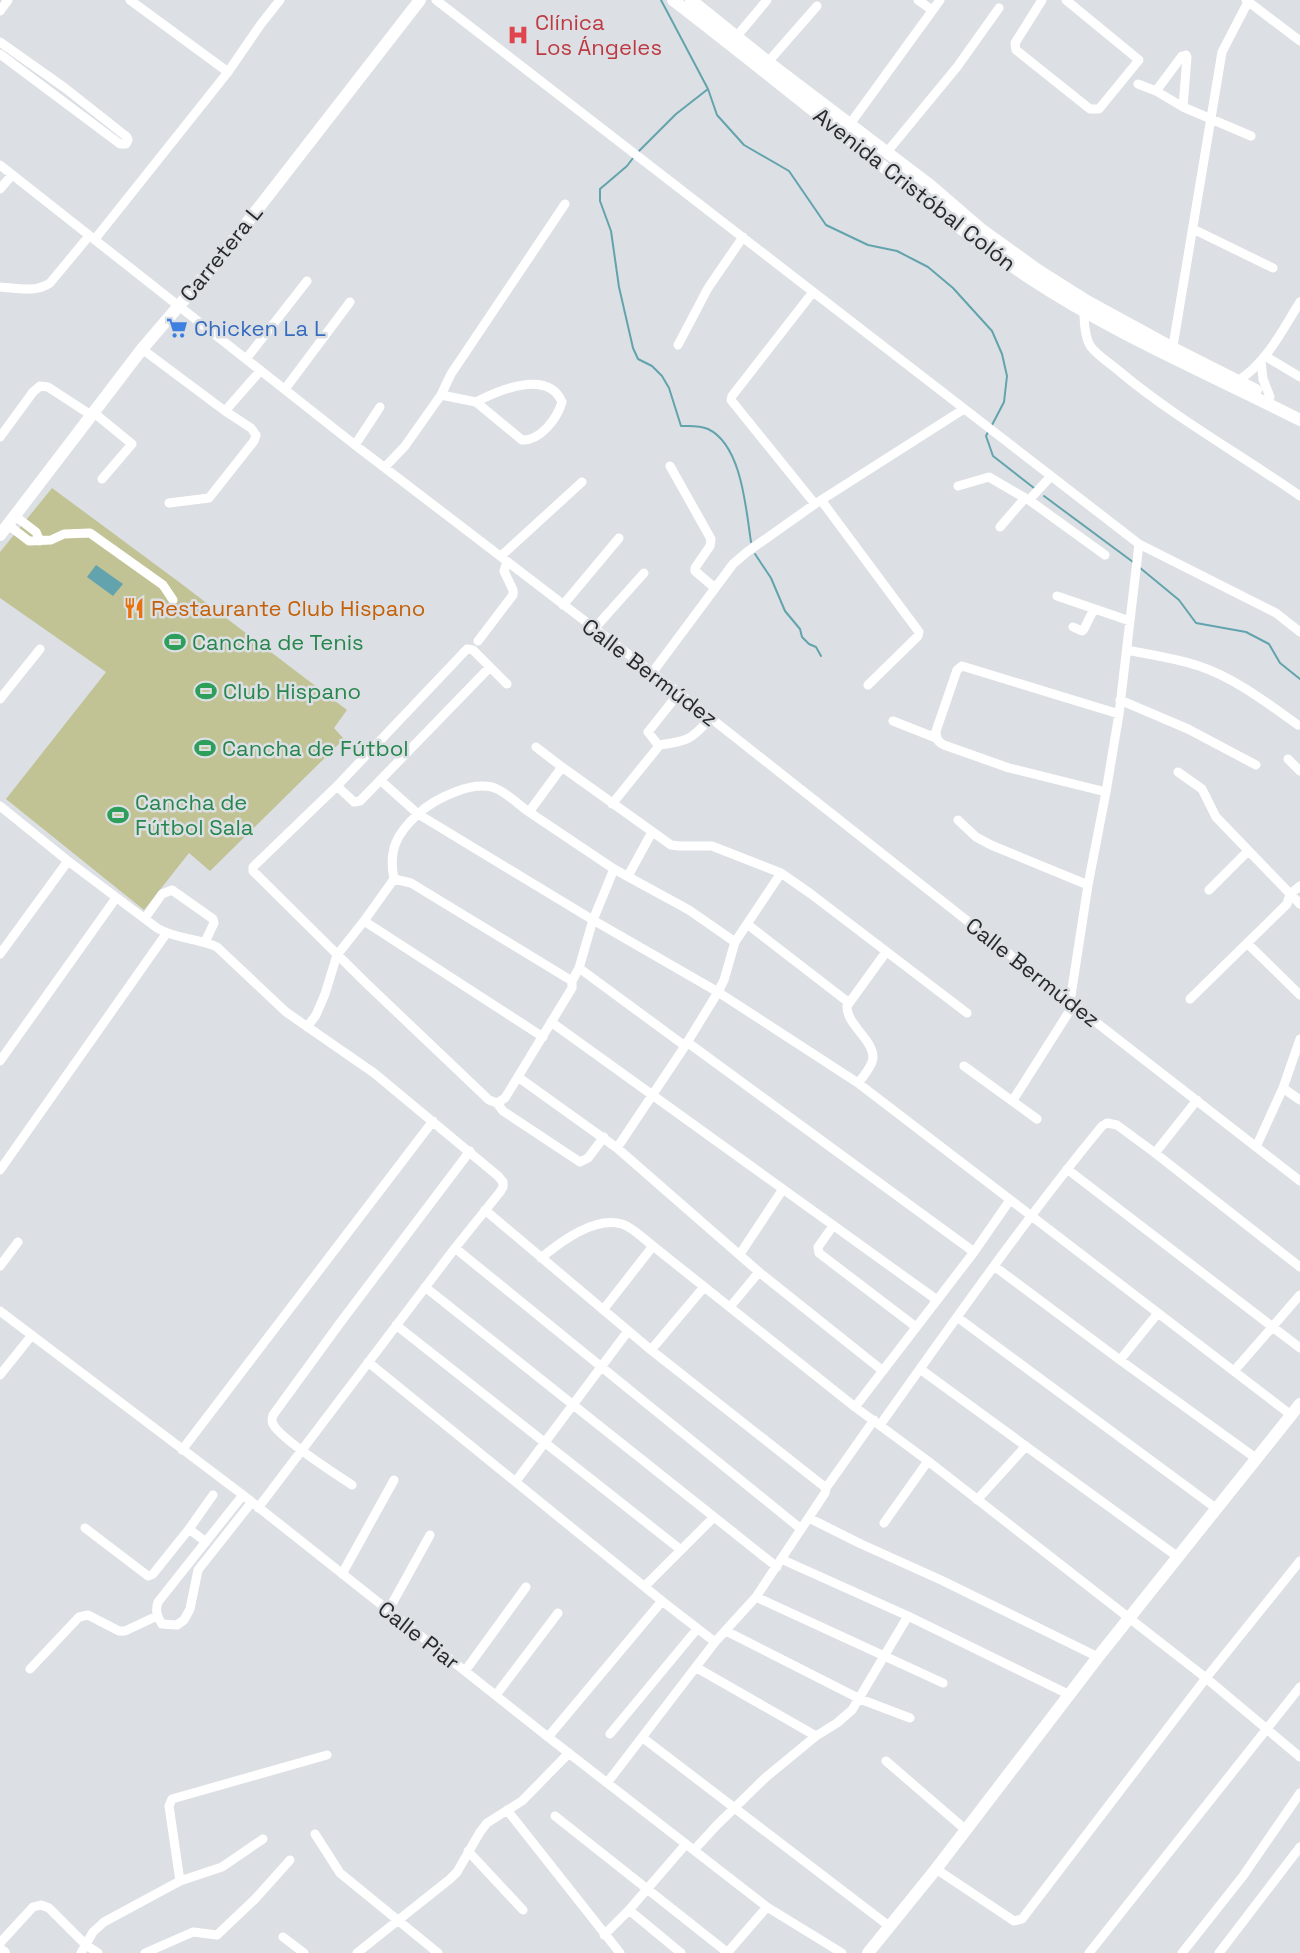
<svg xmlns="http://www.w3.org/2000/svg" width="1300" height="1953" viewBox="0 0 1300 1953" font-family="'Space Grotesk',sans-serif">
<style>
.green{fill:#c1c395}
.water{fill:#63a3ad}
.lines{fill:none;stroke-linecap:round;stroke-linejoin:round}
.stream{stroke:#63a3ad;stroke-width:2}
.minor{stroke:#fff;stroke-width:9}
.tertiary{stroke:#fff;stroke-width:12}
.labels{text-anchor:middle;dominant-baseline:central;stroke-width:5;stroke-linejoin:round;paint-order:stroke}
.health-label{font-size:22px;fill:#be3a42;stroke:#dce0e4;text-anchor:start}
.street-label{font-size:22px;fill:#27292a;stroke:#dce0e4}
.shop-label{font-size:22px;fill:#366cbe;stroke:#dce0e4;text-anchor:start}
.food-label{font-size:22px;fill:#c56008;stroke:#dce0e4;text-anchor:start}
.leisure-label{font-size:22px;fill:#27864d;stroke:#dce0e4;text-anchor:start}
</style>
<rect width="100%" height="100%" fill="#dce0e4"/>
<path class="green" d="M52 488 179 582 347 710 334 728 344 739 210 871 189 853 144 910 6 799 106 672 0 598V552Z"/>
<path class="water" d="M96 565 123 584 113 596 87 577Z"/>
<g class="lines">
<path class="stream" d="M661 0 708 89 717 115 744 145 789 171 826 225 868 245 897 251 928 267 953 288 992 331 1002 354 1007 376 1004 402 992 425
M637 153 676 114 708 89
M633 158 627 166 600 189V201L611 231 619 287 633 348 638 359 652 366 662 376 669 388 681 426C690 426 699 425 708 429 742 445 746 510 751 542
M989 430 986 436 993 456 1034 488
M1044 496 1133 562
M755 554 771 578 785 611 800 629 802 637 809 644 816 647 821 656
M1139 567 1179 600 1196 623 1246 632 1269 644 1280 663 1300 679"/>
<path class="minor" d="M130 0 228 72
M436 0 1139 544 1276 613 1300 632
M918 0 932 10
M1042 0 1015 43 1016 50 1090 109H1099L1139 60 1066 0
M1246 0 1300 41
M0 11 8 0
M737 36 767 0
M0 42 65 88 127 137 128 140 126 144H120L0 54
M768 62 817 6
M1138 84 1156 91 1183 107 1251 136
M1156 91 1182 56 1186 55
M1183 107 1187 57 1186 55
M850 124 940 0
M887 152 957 67 999 8
M0 165 355 445 679 693 1070 1002 1300 1181
M0 189 12 175
M1193 229 1273 268
M95 239 228 72 261 24 280 0
M0 287C18 288 35 293 50 283L89 236
M813 292 732 396 731 400 815 504
M1084 311C1084 322 1085 338 1091 347 1098 356 1111 364 1119 371 1175 418 1240 454 1300 496
M678 345 708 288 743 237
M142 349 225 411 251 428 256 435 254 441 209 498 169 503
M1172 352 1222 52 1248 2
M1265 356 1300 377
M246 359 307 281
M1261 361 1263 379 1270 397
M1239 380C1267 362 1283 329 1300 302
M285 389 350 302
M441 395 476 402 522 440C540 441 557 419 562 402 548 369 499 390 476 402
M225 411 260 371
M93 412 132 444 102 479
M0 437 33 392 40 386 48 387 91 415
M355 445 380 407
M670 466 711 539 710 546 695 568V571L715 588
M385 467 405 446 441 395 451 374 565 204
M1051 476 1029 500 1105 555
M958 486 989 477 1025 498
M821 500 919 632 918 636 868 685
M15 516 36 532 40 541
M8 525 29 541 51 540 64 534 90 533 163 585 173 600
M1000 527 1025 498 1029 500
M501 556 582 482
M1057 596 1130 621
M563 605 619 538
M1073 627 1082 631 1084 629 1094 609
M594 629 644 573
M478 641 513 595V590L504 571 507 562
M1127 650C1151 655 1175 658 1199 666 1235 678 1267 703 1298 725
M652 673 733 564 747 552 815 504 964 409
M507 684 473 650 467 649 337 786 253 867V871L366 983 489 1100 497 1103 505 1098 572 988V981L579 968 593 920 614 869
M0 699 40 649
M1120 700 1188 729 1256 765
M893 721 936 738
M659 745C689 741 690 740 711 718
M536 747 562 767
M1288 759 1300 771
M1178 772 1202 789 1216 817 1300 904
M380 780 418 814C435 798 475 779 497 789 508 794 519 805 529 812L562 767 671 845 679 846H712L781 873 811 894 967 1013
M337 786 354 802 360 801 490 667
M1106 792 1009 768 944 745C938 742 936 739 936 731L957 670 962 666 1119 714
M612 804 659 746 648 732 679 693
M0 806 68 861 157 928C175 939 197 938 217 947L286 1012 374 1073 498 1176 503 1182V1187L500 1192 455 1248 258 1508
M529 812 614 869 689 910 735 942
M958 820 976 837 991 845 1088 885
M628 876 652 832
M394 879 411 883 572 981
M1209 890 1248 851
M145 918 162 894 172 890 213 919 214 923 205 942
M364 921 543 1037
M747 924 848 1002
M1247 943 1300 995
M0 954 68 861
M579 968 685 1046
M1190 999 1287 904 1290 894 1300 886
M1070 1002 1088 885 1106 792 1119 714 1139 544
M551 1022 937 1300
M307 1027 316 1015 325 994 337 955 364 921 394 879C388 850 397 833 418 814L593 920 718 992 858 1083 1291 1415
M687 1042 974 1252
M0 1061 116 898
M964 1066 1037 1119
M518 1077 617 1148 759 1272 883 1371
M858 1083C863 1077 869 1070 872 1062 879 1043 846 1026 847 1006L886 952
M1283 1088 1300 1100
M1013 1100 1074 1004
M497 1103 503 1111 580 1162 588 1158 604 1137
M1256 1147 1283 1088 1300 1039
M617 1148 685 1046 718 992 724 980 735 942 781 873
M1155 1153 1197 1100
M1067 1169 1300 1348
M0 1170 166 934
M485 1210 651 1350 826 1488
M833 1226 818 1247 819 1253 916 1327
M455 1248 801 1529
M740 1254 783 1189
M541 1258C560 1242 595 1216 622 1224 632 1227 644 1239 653 1246L855 1407 928 1461 1206 1678 1300 1757
M0 1266 18 1242
M994 1266 1120 1360 1257 1459
M425 1287 777 1567
M730 1307 759 1272
M603 1310 653 1246
M0 1311 243 1495 548 1737 767 1907 842 1953
M957 1317 1217 1509
M396 1325 681 1550
M651 1350 704 1287
M1120 1360 1158 1313
M368 1362 662 1601 715 1642
M920 1369 1178 1557
M1234 1371 1300 1295
M0 1375 32 1335
M855 1407 974 1252 1010 1200
M880 1425C952 1324 1023 1222 1102 1126L1107 1123 1117 1125 1155 1153 1300 1267
M182 1450 433 1121
M516 1481 628 1331
M352 1485C337 1475 279 1438 273 1424 271 1421 272 1419 273 1415L340 1323 470 1151
M243 1495 158 1602C155 1611 157 1616 162 1624L177 1625 184 1620 190 1609 198 1570 251 1503
M977 1500 1026 1446
M809 1518 861 1544 941 1580 1098 1657
M884 1523 928 1461
M85 1528 148 1576 153 1574 189 1529
M206 1542 189 1529 213 1495
M781 1559 908 1616 1070 1695
M342 1574 394 1480
M645 1586 714 1517
M756 1597 943 1683
M388 1611 430 1535
M726 1631 860 1699 910 1718
M697 1668 816 1736
M30 1669 79 1617 88 1615 119 1631H125L157 1616
M465 1671 526 1587
M496 1695 558 1613
M610 1734 697 1629
M548 1737 662 1601
M643 1738 889 1926
M886 1761 966 1830
M607 1783 715 1642 756 1597 825 1493 826 1488 874 1420
M507 1810 620 1953
M555 1816 728 1953
M315 1834 340 1873 438 1953
M694 1850 717 1825 765 1778 816 1736 837 1723 852 1710 908 1616
M468 1851 523 1910
M936 1869 1014 1921 1022 1919 1206 1678 1300 1561
M180 1881 169 1806 172 1799 327 1755
M629 1910 681 1953
M604 1935 629 1910 686 1844
M283 1937 304 1953
M0 1943 33 1907 41 1905 49 1908 86 1945 98 1953
M728 1952 767 1907
M81 1953 93 1932 104 1922 180 1881 222 1867 263 1839
M145 1953 193 1932 217 1935 255 1899 290 1860
M357 1953 450 1879 457 1872 480 1832 487 1823 522 1801 569 1753
M1089 1953 1300 1687
M1182 1953 1243 1876 1300 1793
M1219 1953 1300 1847"/>
<path class="tertiary" d="M673 0C739 51 804 103 869 155 922 198 973 241 1031 279 1116 335 1210 374 1300 420
M691 0 768 62 930 185 981 229 1038 270 1087 301 1173 348 1256 390
M0 535 142 349 218 260 420 0
M0 1950 4 1953
M868 1953 936 1869 1098 1657 1300 1404"/>
</g>
<defs>
<symbol id="hospital-bare" viewBox="-9 -9 18 18"><path d="M-5-5h3v3.5h4V-5h3V5h-3V1.5h-4V5h-3Z" fill="#e0444e" stroke="#dce0e4" stroke-width="2.5" paint-order="stroke"/></symbol>
<symbol id="supermarket-bare" viewBox="-9 -9 18 18"><path d="M-6-5.5h2.5l.6 2H6L4.5 2H-2.5L-4.4-4H-6ZM-1.5 3.2a1.3 1.3 0 1 0 .1 0ZM3 3.2a1.3 1.3 0 1 0 .1 0Z" fill="#3f7fe0" stroke="#dce0e4" stroke-width="2.5" paint-order="stroke"/></symbol>
<symbol id="restaurant-bare" viewBox="-9 -9 18 18"><path d="M-5-6h1v4h1v-4h1v4h1v-4h1v5L-1.5 .5V6h-2V.5L-5-1ZM5-6V6H3V1.5H1.5Q1.5-4 5-6Z" fill="#e8710a" stroke="#dce0e4" stroke-width="2.5" paint-order="stroke"/></symbol>
<symbol id="stadium-bare" viewBox="-9 -9 18 18"><path d="M0-5a6.5 5 0 1 0 0 10a6.5 5 0 1 0 0-10ZM-3.5-1.8h7v3.6h-7Z" fill="#2e9e5b" stroke="#dce0e4" stroke-width="2.5" paint-order="stroke"/></symbol>
</defs>
<g fill-rule="evenodd">
<use href="#hospital-bare" x="503" y="20" width="30" height="30"/>
<use href="#supermarket-bare" x="162" y="313" width="30" height="30"/>
<use href="#restaurant-bare" x="119" y="593" width="30" height="30"/>
<use href="#stadium-bare" x="160" y="627" width="30" height="30"/>
<use href="#stadium-bare" x="191" y="676" width="30" height="30"/>
<use href="#stadium-bare" x="190" y="733" width="30" height="30"/>
<use href="#stadium-bare" x="103" y="800" width="30" height="30"/>
</g>
<g class="labels">
<g class="health-label">
<text x="535" y="22">Clínica<tspan x="535" dy="25">Los Ángeles</tspan></text>
</g>
<g class="street-label">
<text transform="translate(915 189) rotate(38)">Avenida Cristóbal Colón</text>
<text transform="translate(221 253) rotate(-51)">Carretera L</text>
<text transform="translate(650 672) rotate(37)">Calle Bermúdez</text>
<text transform="translate(1033 972) rotate(38)">Calle Bermúdez</text>
<text transform="translate(419 1635) rotate(38)">Calle Piar</text>
</g>
<g class="shop-label">
<text x="194" y="328">Chicken La L</text>
</g>
<g class="food-label">
<text x="151" y="608">Restaurante Club Hispano</text>
</g>
<g class="leisure-label">
<text x="192" y="642">Cancha de Tenis</text>
<text x="223" y="691">Club Hispano</text>
<text x="222" y="748">Cancha de Fútbol</text>
<text x="135" y="802">Cancha de<tspan x="135" dy="25">Fútbol Sala</tspan></text>
</g>
</g>
</svg>
